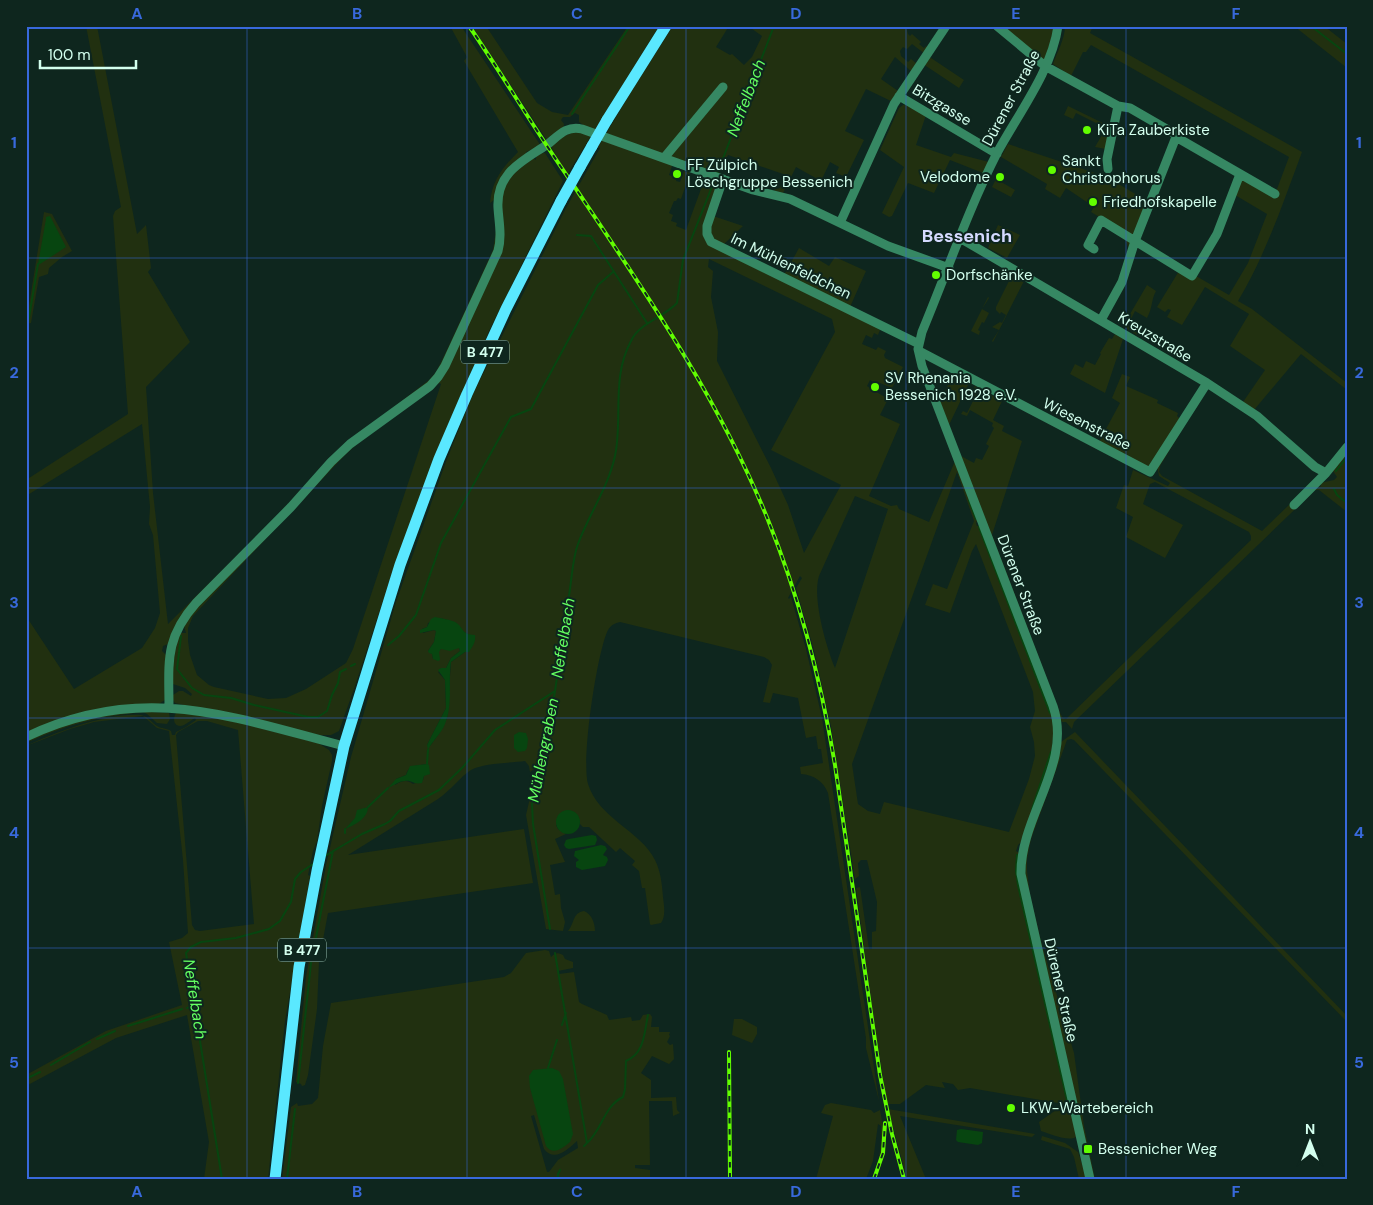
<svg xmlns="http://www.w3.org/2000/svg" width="1373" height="1205" viewBox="0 0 1373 1205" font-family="'DM Sans',sans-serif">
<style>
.green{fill:#213010;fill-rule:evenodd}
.water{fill:#074510}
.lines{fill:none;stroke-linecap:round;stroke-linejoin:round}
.stream{stroke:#074510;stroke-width:2}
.minor{stroke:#368863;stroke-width:9}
.major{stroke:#5ae8ff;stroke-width:11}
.rail-casing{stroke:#62fe00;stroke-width:4}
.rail{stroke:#0e261e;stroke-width:2;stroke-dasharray:5.5;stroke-linecap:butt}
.major-bridge{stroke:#5ae8ff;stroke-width:11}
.grid{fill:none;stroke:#3869db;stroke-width:1;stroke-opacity:0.55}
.poi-dot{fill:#62fe00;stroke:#0e261e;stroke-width:2}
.labels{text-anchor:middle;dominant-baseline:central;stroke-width:4;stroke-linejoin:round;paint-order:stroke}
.shield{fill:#0e261e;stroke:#98beb0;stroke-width:1}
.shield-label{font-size:14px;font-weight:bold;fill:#d3ffee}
.street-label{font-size:15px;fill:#d3ffee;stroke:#0e261e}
.poi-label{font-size:15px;fill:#d3ffee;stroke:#0e261e;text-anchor:start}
.water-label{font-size:16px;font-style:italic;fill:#64ff61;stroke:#0e261e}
.quarter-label{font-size:18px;font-weight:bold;fill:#d5daff;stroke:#0e261e}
.neatline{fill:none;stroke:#3869db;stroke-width:2}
.grid-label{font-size:16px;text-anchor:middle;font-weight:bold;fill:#3869db}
</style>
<rect width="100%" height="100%" fill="#0e261e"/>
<path class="green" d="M86 26H97L137 234 146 225 151 268 148 272 190 342 146 387 153 493 168 624 274 519 338 450 429 380 436 372 444 356 493 250 496 231 494 200 490 203C492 181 502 168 518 152L464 61 467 57 450 26H461L541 146 526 152V154L503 177 497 247 435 378 358 435 193 603 168 644 163 646 162 651 166 655V699L159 704 115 706 64 718 26 733V616L74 689 142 648 155 628 160 613 153 535 149 524 150 507 142 424 26 496V480L128 414 113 216 115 211 121 207Z
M472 26H486L537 103 552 112 568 115 628 26H659L567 175 550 145 557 139 586 127 579 122V115L575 113 570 117H563L561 120 564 124 563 129 548 142Z
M673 26H729L716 47 730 55 732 54 744 65 752 57 762 36 748 26H902L907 30 908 34 910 36 912 34 921 42 919 44 924 48 926 46 929 48 925 54 912 44 907 49 903 47 900 51 901 56 908 62 911 59 916 63 912 72 895 57 881 79 898 91 893 102 866 89 845 131 864 140 846 177 836 173 839 167 830 162 821 181 796 167 783 193 773 190 780 188 786 175 728 155 718 175 673 159 667 151 673 163 669 175 677 178 676 181 680 182 684 171 690 173 681 199 678 198 676 201H674L669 213 673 215 671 221 677 223 676 226 686 230 705 178 717 180 718 183 713 216 743 226 723 245 784 275 799 248 829 266 835 257 866 271 850 307 880 330 878 335 874 333 872 338 866 335 862 344 876 350 878 347 886 351 884 355 885 358 903 367 892 388 880 383 879 385 870 380 867 386 888 399 880 415 900 424 869 496 891 506 897 505 899 509 929 522 955 461 978 519 976 523 977 526H980L1054 718 1052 754 1022 841 1018 845 1016 851 1019 853 1069 1099 1064 1104 970 1088 958 1090 953 1084 942 1082 945 1088 926 1085 900 1104H887L873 1013 856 888 860 887 869 949H872V932L876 931 877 902 867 860H861L858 863 859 876 855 879 831 726 814 650 796 588 802 578 800 576 788 598 789 599 791 597 806 649 822 718 879 1101 866 1048V1038L828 793C823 781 814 775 801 774L800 767 823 763 821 749H818L816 736 806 738 798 698 773 693 770 703 763 702 772 665 769 660 764 657 620 622C615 623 611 625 608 630 597 652 581 760 588 784 599 819 640 830 655 860 661 872 662 885 663 897 664 906 666 916 661 923L651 925 650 924 645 888H642L639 871 632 865 635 861 620 848 616 852 589 827H583L580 824V820L556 825 558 829 566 834 555 839 565 862 550 865 555 895 560 894 561 908 565 922 563 931 546 929 526 815 537 767 530 772 529 766 525 761C510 763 483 763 471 770 460 777 450 791 438 799L348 855 524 829 533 883 328 913 319 961 317 1009 308 1075 305 1085 302 1086 301 1084 296 1082 306 977 326 865 351 757 396 602 447 459 473 394 566 208 600 148 598 147 633 89ZM709 259 832 319 835 332 771 450 841 485 804 553 788 505 771 468 717 361 718 332 711 297 713 271 708 267ZM957 472 974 521 947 589 933 584 925 605 950 613 972 551 976 544 1033 692 1035 711 1030 727 1034 742 1035 756 1029 779 1009 832 884 802 880 814 868 811 858 804 852 764ZM855 496 888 509 835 668C826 646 812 598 819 576ZM440 618 450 621 463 632 470 635 465 652 451 662 447 718 440 732 430 746 427 745 446 708 445 680 438 672 446 668 451 658 460 651 459 648 441 649 439 650V657L433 659 432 654 428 651 434 642 436 631 434 630 423 633 422 629 427 627 428 623ZM427 764 429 770 424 776 423 780 413 784C406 779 402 781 395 785L396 779 406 775C409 764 418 766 427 764Z
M1000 26H1055L1046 57 1043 60Z
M1065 26H1093L1090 33 1302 152C1283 203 1266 254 1238 301L1252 309 1347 383V390L1301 354 1254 410 1243 402 1265 370 1230 346 1249 314 1205 287 1182 325 1167 317 1171 310 1168 309 1165 312 1157 307 1179 271 1196 276 1229 295 1248 263 1267 214 1235 195 1241 181H1245L1274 197 1289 157 1091 45 1086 52H1083L1071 76 1053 64C1057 52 1065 39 1065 26Z
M1294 26H1324L1347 44V68Z
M928 56 964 80 959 88 923 64Z
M903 105H909L926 115 916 145 951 157 954 153 989 162 983 173 950 160 934 193 908 183 892 216 889 217 882 213 904 167 880 150 899 108Z
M1068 106 1111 127 1106 149 1095 147 1106 128 1076 113 1073 119 1064 115Z
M1008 144 1107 177 1147 201 1129 249 1121 230 1091 212 1094 207 1066 188 1060 198 1045 189 1047 184 1001 157Z
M545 153 563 181 489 331 435 455 392 573 355 686 339 731 331 735H320L175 703 173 700V695L179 691H183L191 696 192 694 185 688 173 684 171 670 179 633H186L184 626 187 618 346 451 440 380 499 255 501 197 509 177 533 158 536 160V154ZM439 383 441 384 353 649 346 663 306 689 286 698 268 699 214 687 209 685 197 675 190 655 188 641V628L193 616 344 456 357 444Z
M996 179 1015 190 1011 197 992 187Z
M44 212 52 214 72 251 62 257 49 268 48 274 39 277 31 323 26 324Z
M998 225 1020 235 1007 258 988 248Z
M1012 275 1024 281 993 342 992 341 999 330 992 327 1000 322 1002 323 1006 315 1001 312 1000 314 996 310V307Z
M1147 285 1156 291C1151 300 1153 307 1147 318L1135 311 1131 319 1134 321 1132 325 1140 330 1137 335 1123 326Z
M988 297 989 298 982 309 989 313 984 323 982 322 978 330 980 331 979 335 971 331Z
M1115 334 1123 339 1105 393 1070 374 1075 364 1083 368 1086 361 1095 365 1101 354 1100 353 1109 338 1112 339Z
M953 374 1002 401 993 420 1004 426 1002 431 1022 441 992 535 1060 713 1063 718 1066 719 1251 540V536L1249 532 1155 482 1150 484 1143 504 1183 525 1165 558 1126 537 1133 517 1116 508 1124 485 1128 486 1133 470 1168 486 1170 483 1159 476 1157 465 1178 432 1180 433 1160 466 1159 472 1162 476 1262 531 1291 503 1321 486 1320 483 1334 480 1337 477 1333 471 1334 467 1347 451V512L1319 490H1315L1074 722 1072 729 1066 722H1062L1060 719 961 456 974 463 976 458 982 460 989 446 986 444 994 428 992 426 993 423 970 410 967 416 961 414 963 411 967 413 974 399 970 397 975 386 969 383 949 425 940 402Z
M1122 374 1130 377 1126 386 1158 400 1157 403 1178 413 1177 416 1180 419 1151 466 1146 468 1099 442 1120 403 1112 398Z
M134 711 169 713 170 719 167 724 157 723 147 714 143 712C101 716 64 725 26 743V740L58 727 95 716Z
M176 713 214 716 318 743 329 750 332 755V761L322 806 317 841 313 851 308 875 310 876 285 1021 268 1179H204L209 1142 187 1015 116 1038 26 1086V1075L106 1031 182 1005 169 942 182 938 188 933 183 860 169 731 157 728 143 716 94 722 70 729 26 746C56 732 108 712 141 715 148 716 152 723 157 726 162 729 167 728 171 731L172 735H175L176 732 186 727 196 720 195 718C191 720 188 723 184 725 174 729 172 719 176 713ZM198 721H207L238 730 254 924 200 931 195 930 192 925 176 735 178 732Z
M1075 732 1347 1016V1022L1074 740 1071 739 1067 740 1031 839 1027 859V871L1030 895 1042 945 1074 1053 1084 1126 1095 1179H1093L1025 880 1026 852 1061 742Z
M584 911C592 914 595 924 595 931H568C575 923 572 913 584 911Z
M545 950 549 951 551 957C555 953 557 952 563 955L565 959 573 962V968L558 971 559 974 574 972 579 1002 582 1004 607 1015 609 1020 631 1017 632 1021 640 1020 643 1015 650 1014 652 1017 651 1027H659V1032H670L669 1035 670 1036 667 1042 670 1045 673 1044 674 1059 669 1064 652 1056 641 1073 651 1080V1098L676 1097 677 1110 680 1113 673 1116 672 1101H649L650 1165H635V1168L650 1170V1179H282L291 1107 297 1103 298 1106 312 1104 318 1098 323 1046 331 1003 504 977 511 973 526 953ZM534 1115 544 1149C555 1163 569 1148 577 1141L578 1148 558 1160 549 1172H547L531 1116Z
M734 1019H742L757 1027V1034L752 1043 732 1035Z
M831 1103 871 1110 874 1113 880 1110C883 1125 887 1146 879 1158L881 1144V1126L878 1124 873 1161 866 1179H816L833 1116 821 1113 825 1105Z
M888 1109 1035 1134 1032 1137 900 1116 926 1179H907Z
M1056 1110C1076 1113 1073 1119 1076 1137 1068 1142 1051 1134 1041 1131L1039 1122Z
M1042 1136 1065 1143 1078 1152 1087 1179H1079L1074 1157 1070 1149 1041 1140Z"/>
<path class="water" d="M50 216 66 247 40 264H38L46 219V217Z
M435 617C441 618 451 620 455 622 465 628 460 634 475 635 476 642 473 646 469 652H465L451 662C448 682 453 705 445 724 442 733 432 741 428 750L427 745 432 735 446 708 445 680 438 670 441 668H446L451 658 460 651 459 648 450 651 441 649 439 652 440 660 438 661 433 659 432 654 429 653 428 651 434 642 436 631 434 630 420 633V630L427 627 431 619Z
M519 732 526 733 528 739 527 748 525 751 518 752 514 748V735Z
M427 764 429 765 430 774 424 776 422 783C413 785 412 780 405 781 399 781 393 786 388 788L396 779 406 775 410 766Z
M368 807C368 818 355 825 345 829L355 818 357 810Z
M556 822a12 12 0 1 1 24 0a12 12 0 1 1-24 0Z
M592 835 596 836 597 840 595 845 569 849 566 848 564 845 566 840 569 839Z
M601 845 605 846 607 849 603 855 607 857 608 860 605 866 582 870 576 867V862L579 860 574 856 575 851Z
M552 1068 559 1071 563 1079 573 1134 570 1142C563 1148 553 1156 546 1146L530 1088 529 1076 533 1070Z
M961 1129 983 1132 982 1143 978 1145 958 1142 956 1140 957 1130Z"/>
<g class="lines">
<path class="stream" d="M1311 26 1347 54
M572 114 630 26
M717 174 774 26
M577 235 591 236 647 323
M28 323 38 264
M1336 471 1347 457
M1334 489 1337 495 1347 503
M969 500 976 519
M979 527 1050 713
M181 636 177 669 192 688 204 695 231 698 254 705 308 717H318L327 711 332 695 338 683 340 672 346 669
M388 645 399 636 416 615 441 543 511 417 531 409 598 285 613 272
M351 666 355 664
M427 764 428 750
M368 807 388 788
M1032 809 1051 752
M345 833V829
M1017 855 1016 871 1018 885 1067 1100
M325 856 362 834 385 824 390 821 399 811 439 790 463 767 495 730 555 691C560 657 565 623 570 589 572 575 573 557 578 544 589 514 608 488 615 456 623 418 611 378 631 341 639 323 663 318 677 303L683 260 715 179
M550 929 533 824 532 804 542 768 555 691
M555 953 587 1143 584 1146
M187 1008 194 1006
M562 1025 566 1013
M128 1026 182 1009
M97 1039 115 1031
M51 1065 90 1042
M548 1068 557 1040
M26 1079 40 1072
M298 1083 311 963 333 851
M587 1143C602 1130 604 1106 623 1097L625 1089 626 1061C645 1053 644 1033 648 1015
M222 1179 186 953 191 947 201 942 236 938 269 929 280 921 291 902 295 879 301 872 313 864
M287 1179 295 1109
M558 1179V1174L560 1170"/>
<path class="minor" d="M997 26 1045 66 1118 106 1107 159 1108 169
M1058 26C1052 70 1018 114 997 153 968 210 947 272 922 332L918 349 922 366 1053 706C1073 764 1020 816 1021 874L1090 1179
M899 96 997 154
M1176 137 1275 194
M664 158 723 87
M723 179 707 226V234L711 242 919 344
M840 223 894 104 946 26
M960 238 1207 383 1257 416 1315 467 1326 473
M1094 249 1088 245 1101 220 1192 276 1217 234 1240 174
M1101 320 1122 282 1135 241 1176 137 1175 134 1130 108 1118 106
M919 351 1150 472 1207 383
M1294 505 1326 473 1347 447
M169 708C169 663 164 639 196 603L291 507 331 462 350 444 430 386 438 377 445 366 498 251C502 236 499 223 498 208 496 172 523 161 548 144 558 136 567 125 582 129L753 190 790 199 888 246 949 268
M26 737C141 682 229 716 344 746"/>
<path class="major" d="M607 120 666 26
M580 167 592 146
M275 1179 299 967 317 871 344 746 400 565 439 459 467 394 506 309 561 201"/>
<defs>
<path id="rail" d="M469 26C504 77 535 130 570 180 643 289 719 398 768 520 800 599 821 681 835 765L880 1075 892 1134 904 1179
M729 1052 730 1179
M874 1179 883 1153 885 1123"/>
</defs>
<use href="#rail" class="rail-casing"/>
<use href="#rail" class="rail"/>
<path class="major-bridge" d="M592 146 607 120
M561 201 580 167"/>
</g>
<path class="grid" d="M247 26V1179M467 26V1179M686 26V1179M906 26V1179M1126 26V1179M26 258H1347M26 488H1347M26 718H1347M26 948H1347"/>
<g class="poi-dot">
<circle cx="1087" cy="130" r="5"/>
<circle cx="1052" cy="170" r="5"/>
<circle cx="677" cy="174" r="5"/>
<circle cx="1000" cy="177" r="5"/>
<circle cx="1093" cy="202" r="5"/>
<circle cx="936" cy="275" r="5"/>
<circle cx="875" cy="387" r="5"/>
<circle cx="1011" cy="1108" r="5"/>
<rect x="1083" y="1144" width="10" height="10" rx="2.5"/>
</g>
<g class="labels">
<g class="shield">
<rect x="461" y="340.5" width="48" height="23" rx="4"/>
<rect x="278" y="938.5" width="48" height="23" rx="4"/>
</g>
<g class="shield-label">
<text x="485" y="352">B 477</text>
<text x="302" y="950">B 477</text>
</g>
<g class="street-label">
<text transform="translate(1011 98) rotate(-62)">Dürener Straße</text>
<text transform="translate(942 105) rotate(31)">Bitzgasse</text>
<text transform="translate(791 266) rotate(26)">Im Mühlenfeldchen</text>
<text transform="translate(1155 337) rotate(31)">Kreuzstraße</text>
<text transform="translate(1087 424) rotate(27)">Wiesenstraße</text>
<text transform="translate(1021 585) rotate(69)">Dürener Straße</text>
<text transform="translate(1061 990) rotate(77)">Dürener Straße</text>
</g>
<g class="poi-label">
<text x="1097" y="130">KiTa Zauberkiste</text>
<text x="1062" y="161">Sankt<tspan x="1062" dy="17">Christophorus</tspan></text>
<text x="687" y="165">FF Zülpich<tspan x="687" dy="17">Löschgruppe Bessenich</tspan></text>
<text x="990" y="177" text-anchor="end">Velodome</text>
<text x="1103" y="202">Friedhofskapelle</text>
<text x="946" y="275">Dorfschänke</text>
<text x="885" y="378">SV Rhenania<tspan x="885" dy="17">Bessenich 1928 e.V.</tspan></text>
<text x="1021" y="1108">LKW-Wartebereich</text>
<text x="1098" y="1149">Bessenicher Weg</text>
</g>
<g class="water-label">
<text transform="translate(746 98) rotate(-69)">Neffelbach</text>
<text transform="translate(563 638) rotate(-81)">Neffelbach</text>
<text transform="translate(543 750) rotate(-79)">Mühlengraben</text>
<text transform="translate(195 999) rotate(81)">Neffelbach</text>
</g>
<g class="quarter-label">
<text x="967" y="236">Bessenich</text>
</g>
</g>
<rect width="1373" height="1205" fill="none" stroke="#0e261e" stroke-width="55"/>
<g transform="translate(1310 1142)" stroke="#0e261e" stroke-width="4" paint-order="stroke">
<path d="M0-4L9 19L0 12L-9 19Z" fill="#d3ffee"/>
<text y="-8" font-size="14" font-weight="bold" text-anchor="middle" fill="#d3ffee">N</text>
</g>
<path d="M40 60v8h96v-8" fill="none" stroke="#d3ffee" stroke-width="2.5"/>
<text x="48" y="60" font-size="15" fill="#d3ffee" stroke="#0e261e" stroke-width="4" paint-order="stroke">100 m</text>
<rect x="28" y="28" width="1318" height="1150" class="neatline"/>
<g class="grid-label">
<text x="137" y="19">A</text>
<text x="357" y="19">B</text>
<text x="577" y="19">C</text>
<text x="796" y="19">D</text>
<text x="1016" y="19">E</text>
<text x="1236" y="19">F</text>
<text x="14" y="148">1</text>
<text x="1359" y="148">1</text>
<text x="14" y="378">2</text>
<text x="1359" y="378">2</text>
<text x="14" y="608">3</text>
<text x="1359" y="608">3</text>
<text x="14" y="838">4</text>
<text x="1359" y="838">4</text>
<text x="14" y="1068">5</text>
<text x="1359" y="1068">5</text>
<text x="137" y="1197">A</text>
<text x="357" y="1197">B</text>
<text x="577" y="1197">C</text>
<text x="796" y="1197">D</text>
<text x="1016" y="1197">E</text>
<text x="1236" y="1197">F</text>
</g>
</svg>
